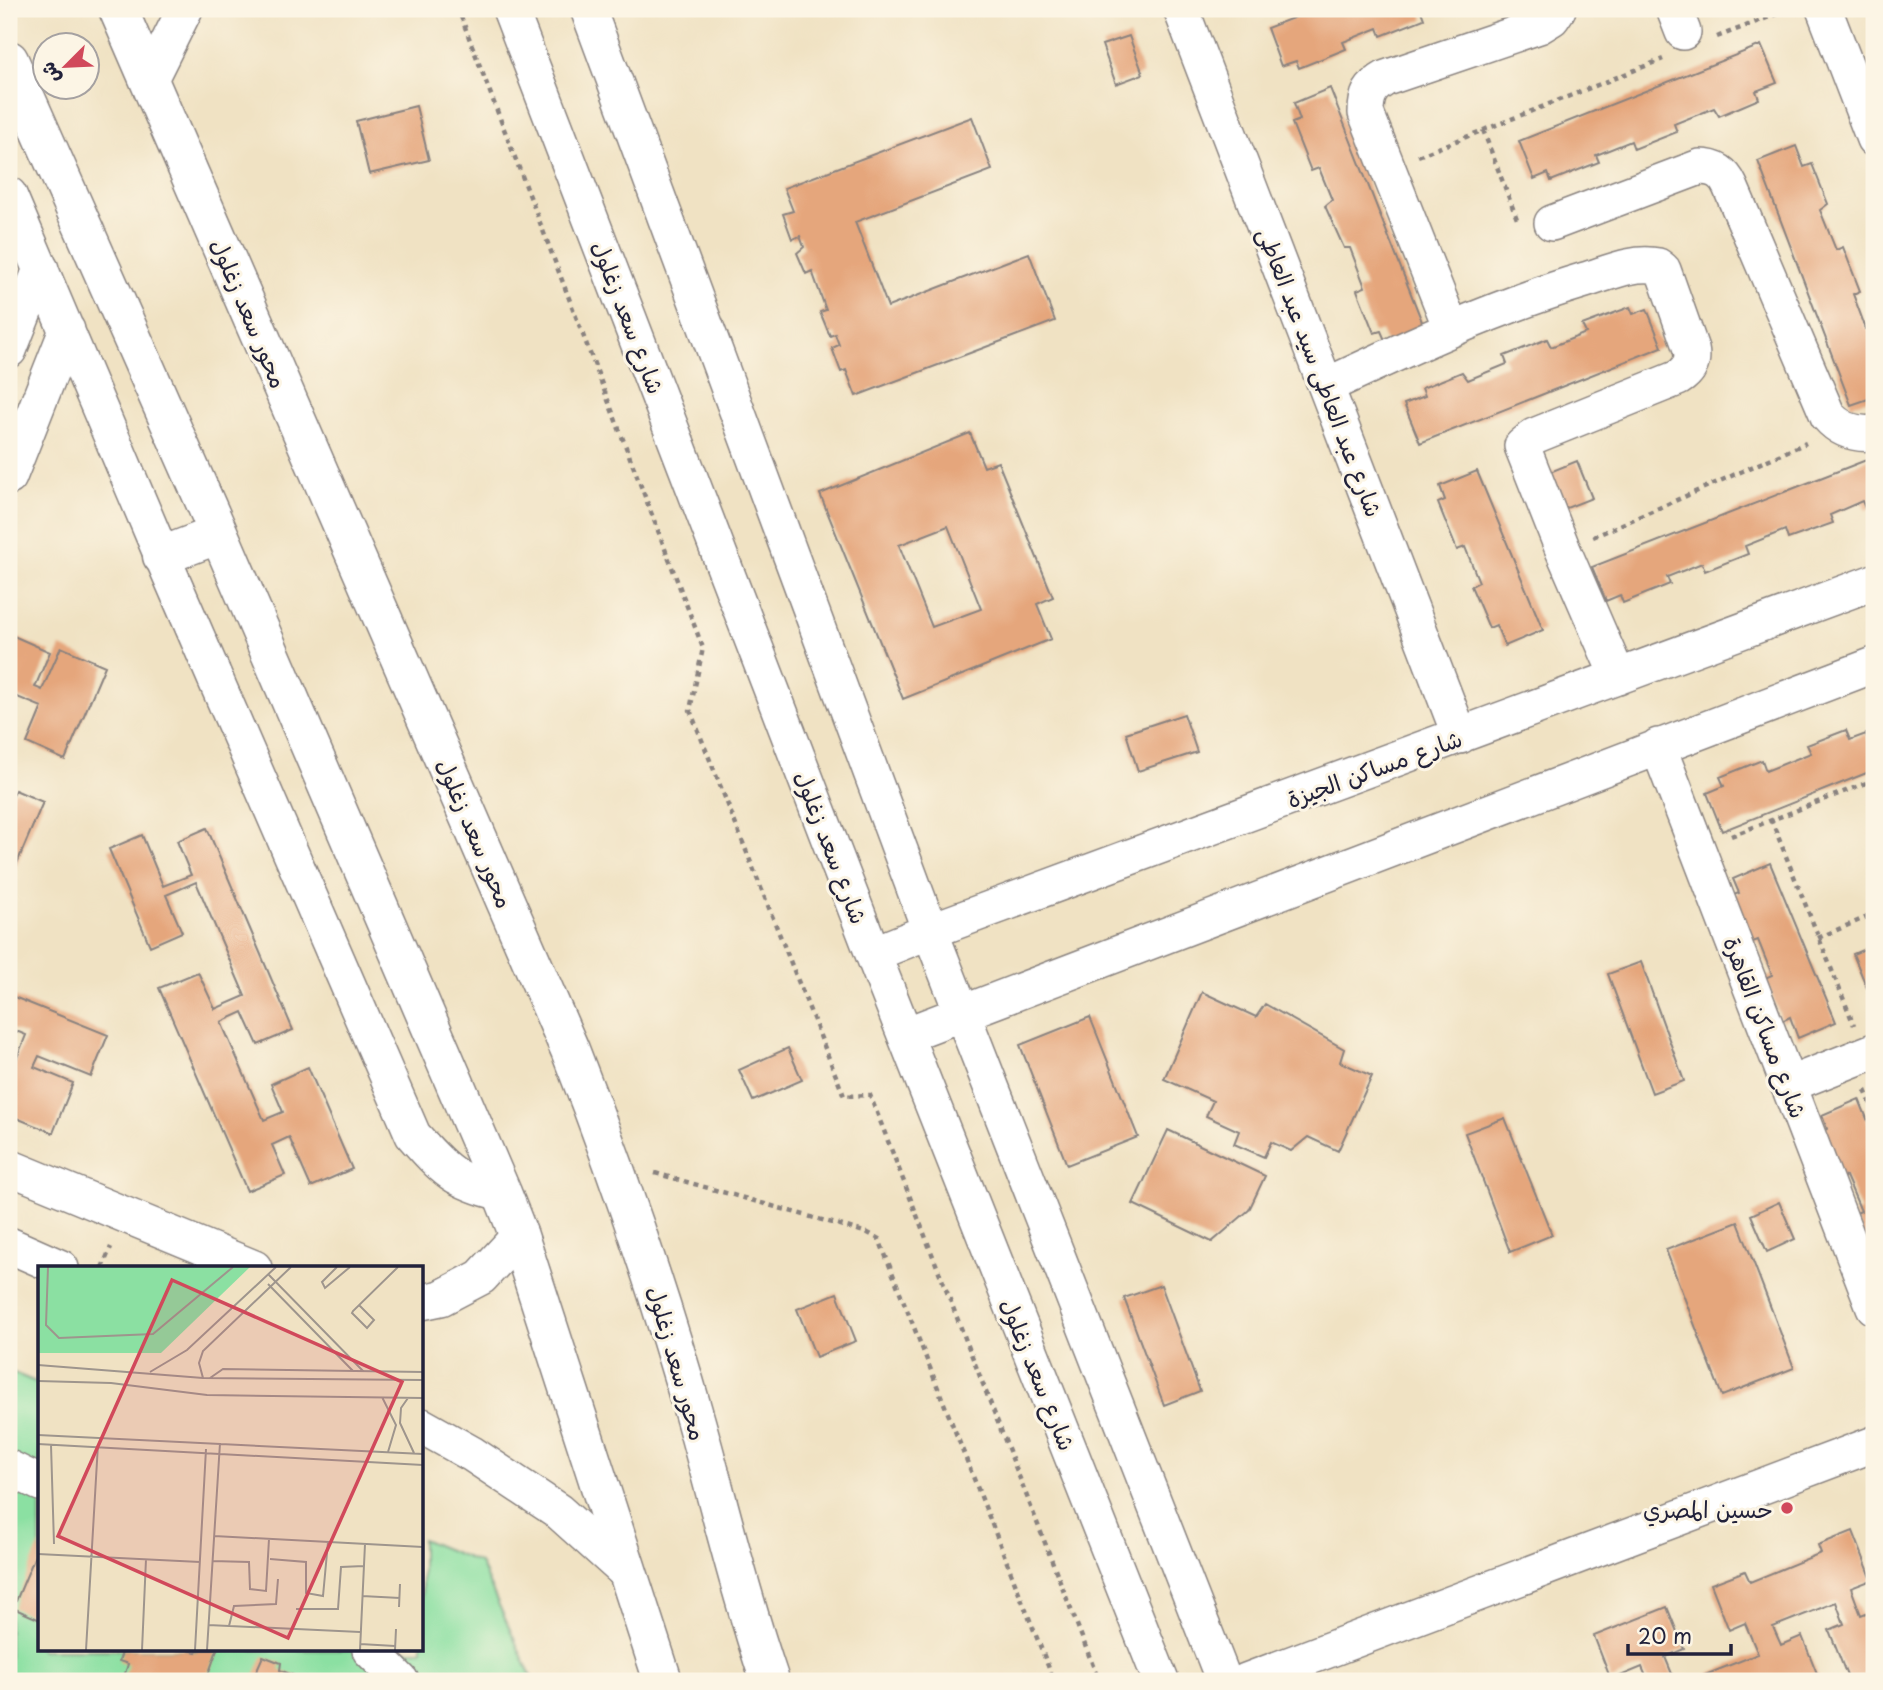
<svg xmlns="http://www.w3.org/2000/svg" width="1883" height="1690" viewBox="0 0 1883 1690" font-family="'Playpen Sans','Playpen Sans Arabic',sans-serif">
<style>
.green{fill:#8be0a2;stroke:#56816e;stroke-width:2}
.building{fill:#e5a67c;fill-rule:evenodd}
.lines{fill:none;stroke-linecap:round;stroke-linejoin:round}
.minor-casing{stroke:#89827f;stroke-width:38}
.major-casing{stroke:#89827f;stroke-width:41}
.path{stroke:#89827f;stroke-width:4.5;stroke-dasharray:5 5;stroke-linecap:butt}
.minor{stroke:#fff;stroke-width:35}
.major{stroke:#fff;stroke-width:38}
.poi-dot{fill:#d1495b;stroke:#fcf5e5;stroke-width:2.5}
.labels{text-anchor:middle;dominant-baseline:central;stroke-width:6;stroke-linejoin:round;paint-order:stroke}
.street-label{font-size:23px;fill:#22223b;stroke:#fcf5e5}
.poi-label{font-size:23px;fill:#22223b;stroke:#fcf5e5;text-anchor:end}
.inset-road{fill:none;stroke:#9e958d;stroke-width:2}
.view{fill:#d1495b;fill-opacity:0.15;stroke:#d1495b;stroke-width:3.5}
.inset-edge{fill:none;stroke:#22223b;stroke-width:3.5}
</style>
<rect width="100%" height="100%" fill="#fcf5e5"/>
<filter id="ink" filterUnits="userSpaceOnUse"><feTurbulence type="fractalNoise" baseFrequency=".0143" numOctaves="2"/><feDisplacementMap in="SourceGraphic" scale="14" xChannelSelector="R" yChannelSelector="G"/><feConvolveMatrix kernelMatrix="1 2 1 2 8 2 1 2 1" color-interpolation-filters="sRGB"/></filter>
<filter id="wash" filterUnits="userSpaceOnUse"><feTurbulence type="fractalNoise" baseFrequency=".00686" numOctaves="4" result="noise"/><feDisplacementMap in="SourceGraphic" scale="28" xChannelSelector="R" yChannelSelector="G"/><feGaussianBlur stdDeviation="1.57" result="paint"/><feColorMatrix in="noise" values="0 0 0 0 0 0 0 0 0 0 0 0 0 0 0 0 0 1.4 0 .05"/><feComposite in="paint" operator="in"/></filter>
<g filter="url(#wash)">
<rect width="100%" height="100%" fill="#f0e2c3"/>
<path class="green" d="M9 1371 40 1384V1650H422V1539L480 1563 533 1681H9Z"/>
<g id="blocks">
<path class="building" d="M1316 9H1426L1421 11 1424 19 1381 36 1378 28 1343 42 1346 49 1299 68 1296 61 1281 66 1267 28Z
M1129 36 1143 74 1116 84 1102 45Z
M1761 45 1777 83 1756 91 1759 99 1719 116 1714 108 1674 124 1677 132 1634 149 1631 141 1596 155 1599 162 1551 181 1548 173 1534 179 1519 141Z
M1330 88 1426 332 1388 347 1381 331 1374 333 1357 290 1365 287 1350 248H1344L1325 206 1332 200 1319 168 1311 171 1292 123 1300 120 1294 103Z
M416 106 429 160 369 174 356 121Z
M972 117 992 170 855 222 888 307 1029 253 1055 321 856 396 846 370 841 372 832 348 839 345 835 334 830 336 820 312 826 310 812 271 806 274 797 253 804 247 800 236 792 239 783 214 793 211 784 188Z
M1796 146 1804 167 1812 164 1828 204 1820 210 1836 250 1843 247 1860 291 1853 294 1866 329 1874 327V397L1851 405 1758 161Z
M1630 307 1633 314 1647 309 1662 347 1420 443 1404 404 1425 396 1422 388 1462 372 1468 380 1507 364 1504 356 1547 339 1551 347 1586 333 1582 325Z
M970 433 984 467 998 462 1053 597 1037 604 1051 639 903 699 820 494ZM948 526 981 609 932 627 899 545Z
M1874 457V506L1866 510 1862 501 1830 515 1833 523 1788 539 1785 530 1745 546 1748 554 1705 571 1702 563 1667 577 1670 584 1623 603 1620 595 1606 601 1592 567Z
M1577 461 1592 498 1564 509 1550 472Z
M1477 471 1543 630 1505 646 1496 625 1489 628 1471 586 1479 582 1465 547 1457 550 1438 503 1445 500 1440 486Z
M9 634 50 652 35 687 42 690 61 647 105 666 65 760 27 743 42 707 15 696 9 710Z
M1184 714 1197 752 1138 771 1126 733Z
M1846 730 1850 740 1866 734 1874 755V770L1722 831 1707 793 1724 786 1720 777 1762 760 1766 771 1811 753 1807 745Z
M15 790 43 802 9 882V804Z
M207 828 293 1030 258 1045 243 1012 221 1022 264 1120 283 1112 271 1084 308 1067 352 1169 311 1187 289 1137 272 1145 285 1175 247 1191 159 988 198 972 215 1009 245 996 196 882 166 895 182 932 150 946 109 849 142 835 163 886 191 875 177 841Z
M1770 863 1836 1022 1798 1038 1790 1017 1782 1021 1765 978 1772 975 1758 940 1750 943 1731 896 1739 893 1733 879Z
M1874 945V985L1867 988 1853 954Z
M1641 962 1684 1081 1652 1093 1608 974Z
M1202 992 1256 1017 1265 1004 1344 1049 1340 1062 1372 1076 1338 1151 1308 1137 1291 1151 1271 1142 1264 1157 1234 1144 1239 1131 1206 1116 1213 1101 1164 1079Z
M9 995 108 1035 91 1077 39 1056 34 1067 73 1083 53 1133 9 1115V1068L12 1070 26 1035 9 1028Z
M1090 1017 1138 1137 1067 1165 1020 1045Z
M788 1048 802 1080 753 1101 739 1070Z
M1859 1099 1874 1136V1255L1871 1257 1854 1214 1861 1211 1846 1176 1839 1179 1819 1132 1827 1129 1822 1115Z
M1505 1118 1552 1235 1510 1252 1465 1133Z
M1168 1130 1265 1176 1249 1210 1212 1242 1133 1204Z
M1779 1202 1795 1239 1767 1252 1751 1215Z
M1738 1222 1794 1368 1722 1396 1666 1250Z
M1161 1285 1200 1391 1164 1405 1124 1298Z
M837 1293 856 1341 816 1357 797 1309Z
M1853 1531 1872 1580 1851 1588 1861 1615 1874 1610V1671L1849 1681 1829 1630 1844 1624 1836 1602 1773 1627 1781 1645 1802 1636 1820 1681H1690L1758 1654 1745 1623 1729 1630 1711 1584 1745 1571 1750 1582 1821 1553 1818 1545Z
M40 1544V1620L13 1608Z
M1667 1607 1684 1649 1665 1657 1675 1681H1648L1642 1667 1611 1680 1594 1636Z
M123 1650H188L196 1652 197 1650H217L206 1681 123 1680 128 1664 119 1661Z
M263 1656 281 1663 280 1670 302 1679 301 1681H252Z"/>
</g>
</g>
<g filter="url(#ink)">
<use href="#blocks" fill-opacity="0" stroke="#89827f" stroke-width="2"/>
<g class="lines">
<defs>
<path id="minor" d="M510 9 873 954 1161 1681
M588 9 930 931 1224 1681
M1181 9 1460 736
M1674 9 1683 32
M1824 9 1874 139
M149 81 185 9
M9 195 162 556 413 1135C444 1170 455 1182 502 1193
M1552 223 1700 167C1715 167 1724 173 1730 186L1828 416C1840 430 1855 435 1874 433
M1451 328 1366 113C1366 95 1370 87 1386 78L1539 26 1552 18 1558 9
M9 350 41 269
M1326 386C1411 346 1495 307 1585 280 1609 273 1633 261 1658 266L1663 270 1691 349C1694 362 1689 371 1678 378L1534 436 1522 446 1563 550 1618 677
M9 477 67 330
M1658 746 1874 1307
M873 954 930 931 1874 582
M905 1035 1874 665
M1788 1085 1874 1051
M9 1167 254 1268
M9 1245 61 1268
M422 1302 441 1298 481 1277 519 1236
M422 1426 472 1454 558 1511 628 1574
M9 1468 40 1483
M370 1650 401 1681
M1246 1681 1874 1444"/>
<path id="major" d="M118 9 570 1050C618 1172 660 1295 696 1422 720 1508 741 1596 770 1681
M9 60 219 534 502 1193 519 1236 663 1681
M162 556 219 534"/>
</defs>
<use href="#minor" class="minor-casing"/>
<use href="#major" class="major-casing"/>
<path class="path" d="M454 9 460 14 703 648 690 710 844 1096 870 1095 1099 1681
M1717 37 1790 9
M1483 130 1517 219
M1418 156 1663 59
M1593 537 1806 443
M1771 819 1854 1025
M1731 836 1874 780
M1818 938 1874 914
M1865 1090 1874 1111
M655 1173 868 1233 879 1239 1054 1681
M102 1268 111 1247"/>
<use href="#minor" class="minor"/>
<use href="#major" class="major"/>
</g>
</g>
<circle class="poi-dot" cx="1787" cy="1508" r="7"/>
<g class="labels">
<g class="street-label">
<text transform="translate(250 313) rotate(67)">محور سعد زغلول</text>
<text transform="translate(629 317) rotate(69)">شارع سعد زغلول</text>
<text transform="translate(1321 372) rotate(69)">شارع عبد العاطى سيد عبد العاطى</text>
<text transform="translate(1374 768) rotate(-20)">شارع مساكن الجيزة</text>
<text transform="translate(476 833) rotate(67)">محور سعد زغلول</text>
<text transform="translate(832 847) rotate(69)">شارع سعد زغلول</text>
<text transform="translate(1766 1027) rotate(69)">شارع مساكن القاهرة</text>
<text transform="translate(678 1363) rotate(74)">محور سعد زغلول</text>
<text transform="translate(1039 1374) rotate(68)">شارع سعد زغلول</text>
</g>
<g class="poi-label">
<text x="1773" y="1508">حسين المصري</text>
</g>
</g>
<g transform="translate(38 1266)">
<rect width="385" height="385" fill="#f0e2c3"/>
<path d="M0 1H212L123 87H0Z" fill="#8be0a2"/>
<path class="inset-road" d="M10 1 8 59 21 72 115 68 195 1M299 1 284 16 287 22 312 1M230 8 325 105M230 18 315 105M321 39 336 54 329 62 314 47 315 45 360 1M0 99 165 112 385 114M112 106 149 84 238 1M165 112 161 97 165 85 253 1M172 112 185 103 385 106M0 115 73 117 169 129 385 132M344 131 358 159 350 186M370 132 363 142 362 157 376 187M0 169 385 188M0 178 385 199M13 179 16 278M176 270 385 281M0 288 162 296M232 293 268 296V327L285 330 290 276M174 295 211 296 212 323 228 325 231 273M324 330 362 332M361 341 362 318M258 343H300L303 301 326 300M170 359 322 366M191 360 196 340 238 338 240 313M322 378 357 380M48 384 60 178M104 384 108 293M157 384 168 183M169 384 182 177M322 384 327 278M357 384 358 363"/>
<path class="view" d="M134 14 364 116 250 372 20 270Z"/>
<rect width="385" height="385" class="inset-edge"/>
</g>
<rect width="1883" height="1690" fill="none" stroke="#fcf5e5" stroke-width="35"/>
<g transform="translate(66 66) rotate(246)"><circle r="33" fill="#fcf5e5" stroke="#a5a1a1" stroke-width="2"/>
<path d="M0-5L12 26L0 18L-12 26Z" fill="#d1495b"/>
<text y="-10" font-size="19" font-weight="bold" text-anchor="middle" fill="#22223b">ش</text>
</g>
<path d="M1628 1644v10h103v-10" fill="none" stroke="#22223b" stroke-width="3.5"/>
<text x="1638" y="1644" font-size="21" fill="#22223b" stroke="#fcf5e5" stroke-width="5" paint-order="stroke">20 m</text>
</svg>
